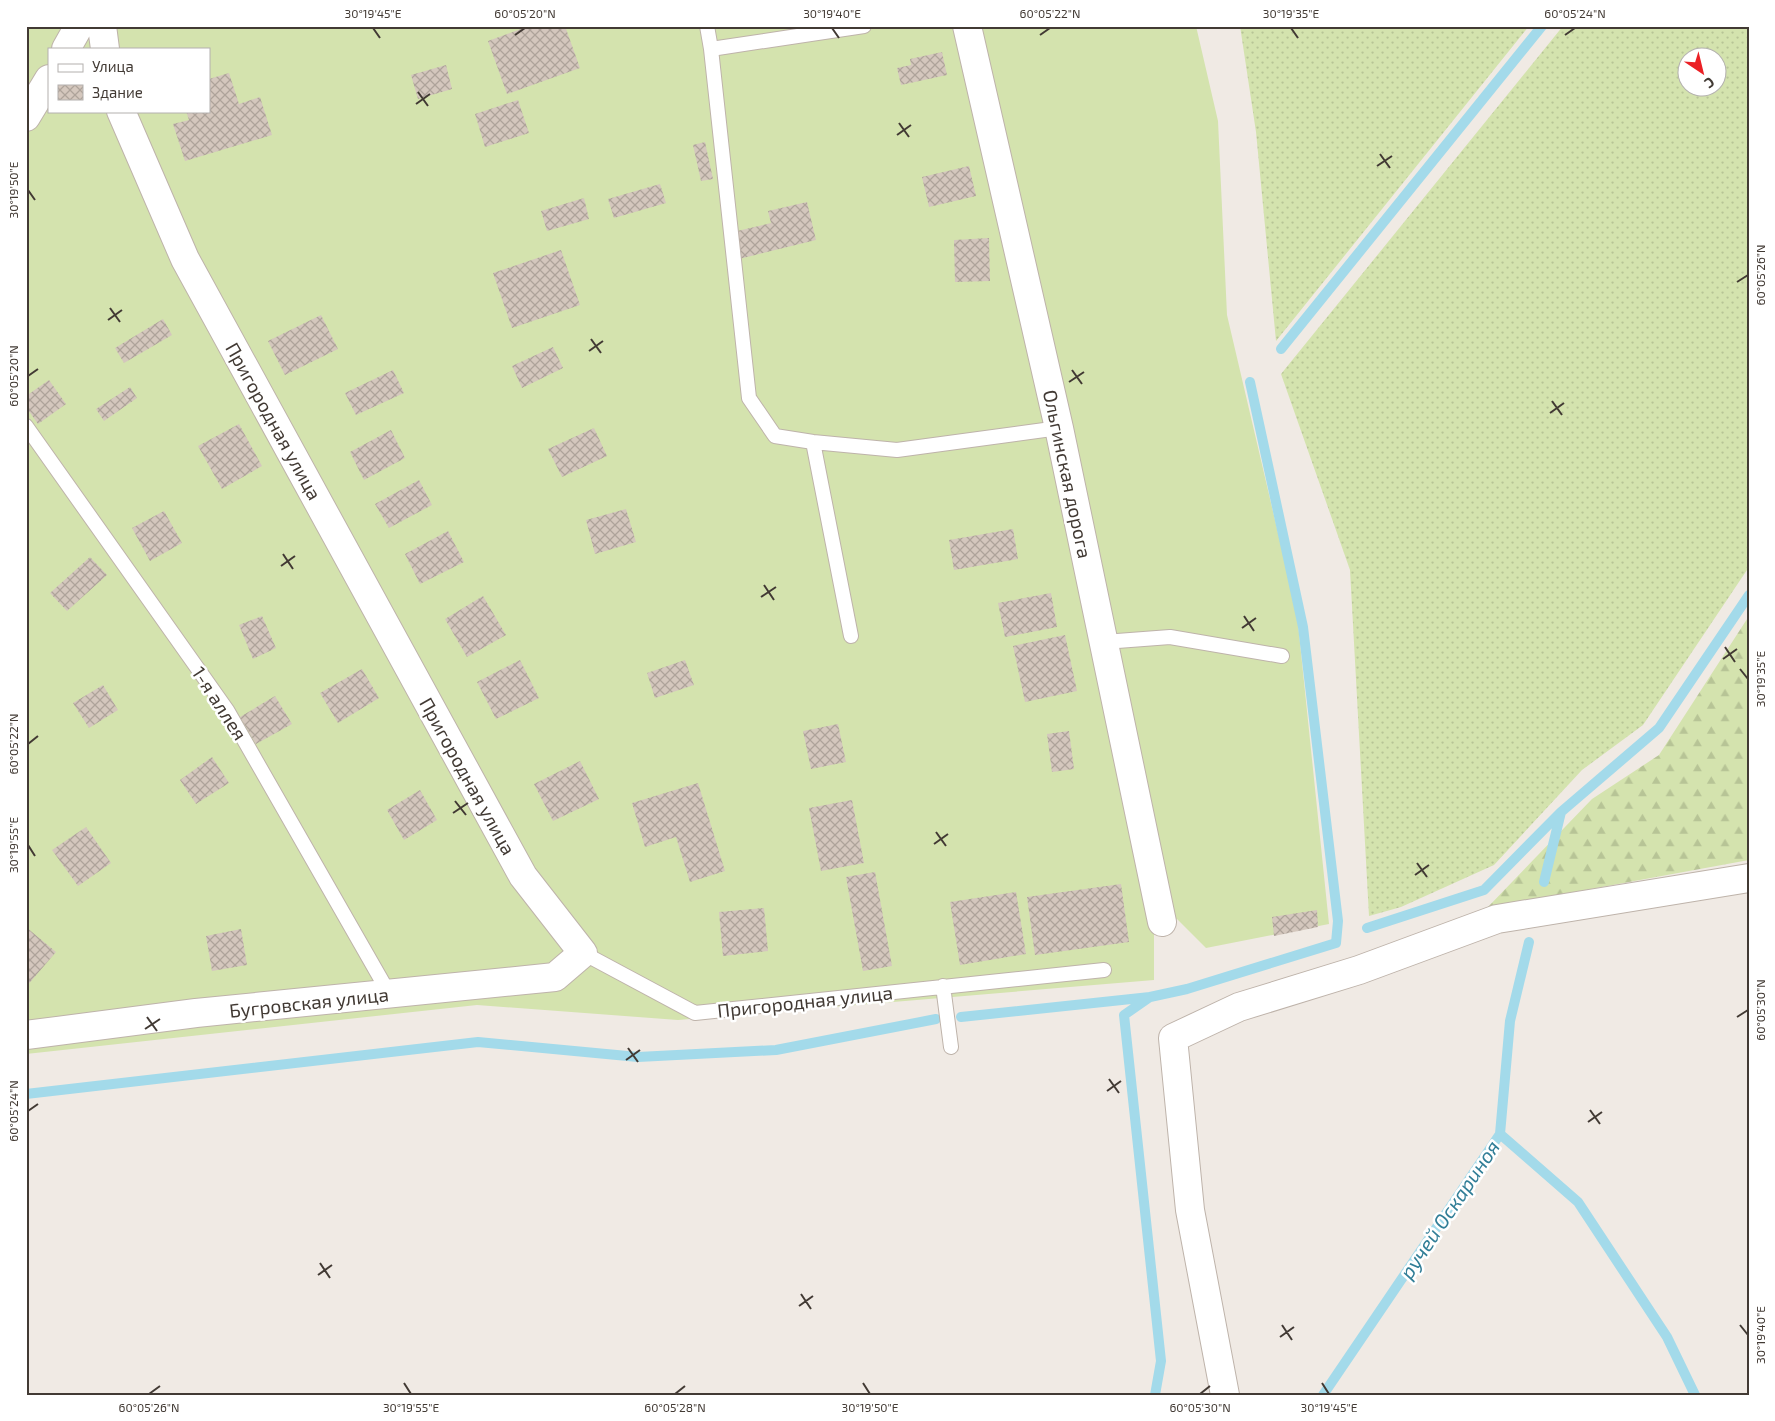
<svg xmlns="http://www.w3.org/2000/svg" width="1775" height="1421" viewBox="0 0 1775 1421" font-family="'Exo 2',sans-serif">
<style>
.grass{fill:url(#grass-dots);fill-rule:evenodd}
.forest{fill:url(#forest-firs)}
.garden{fill:#d4e3ae;fill-rule:evenodd}
.lines{fill:none;stroke-linecap:round;stroke-linejoin:round}
.stream{stroke:#a3daea;stroke-width:10}
.building{fill:url(#building-cross-hatch)}
.lane-casing{stroke:#beb3aa;stroke-width:16}
.street-casing{stroke:#beb3aa;stroke-width:30}
.lane{stroke:#fff;stroke-width:14}
.street{stroke:#fff;stroke-width:28}
.ticks{fill:none;stroke:#423a34;stroke-width:2}
.labels{text-anchor:middle;dominant-baseline:central;stroke-width:5;stroke-linejoin:round;paint-order:stroke}
.street-label{font-size:19px;fill:#423a34;stroke:#fff}
.water-label{font-size:20px;font-style:italic;fill:#317e97;stroke:#fff}
.neatline{fill:none;stroke:#423a34;stroke-width:2}
.ticks-label{font-size:12px;text-anchor:middle;fill:#423a34}
</style>
<defs>
<pattern id="grass-dots" width="8" height="8" patternUnits="userSpaceOnUse" patternTransform="scale(1.25)"><rect width="8" height="8" fill="#d4e3ae"/><path d="M2 2h.1M6 6h.1" fill="none" stroke="#b7c496" stroke-width="1.8" stroke-linecap="round"/></pattern>
<pattern id="forest-firs" width="22" height="20" patternUnits="userSpaceOnUse" patternTransform="scale(1.25)"><rect width="22" height="20" fill="#d4e3ae"/><path d="M5 1l3.5 6h-7zM16 11l3.5 6h-7z" fill="#b7c496"/></pattern>
<pattern id="building-cross-hatch" width="8" height="8" patternUnits="userSpaceOnUse" patternTransform="scale(1.25)"><rect width="8" height="8" fill="#d4c7bd"/><path d="M0 0l8 8M0 8l8-8" fill="none" stroke="#aea39a"/></pattern>
</defs>
<rect width="100%" height="100%" fill="#f0eae4"/>
<path class="grass" d="M1240 26H1529L1276 341 1256 132Z
M1563 26H1749V567L1643 725 1582 770 1494 865 1401 907 1369 916 1350 570 1281 374ZM1688 58H1718V88H1688Z"/>
<path class="forest" d="M1749 616V860L1487 908 1592 799 1659 755Z"/>
<path class="garden" d="M26 26H1196L1218 121 1227 315 1297 614 1329 924 1206 948 1177 919 1154 924V980L678 1020 477 1005 26 1054ZM49 49H209V111H49Z"/>
<g class="lines">
<path class="stream" d="M1281 349 1542 26
M1561 812 1659 728 1749 595
M1367 928 1484 890 1561 812 1544 882
M1150 997 1187 989 1336 943 1338 921 1303 627 1250 382
M961 1017 1150 997 1124 1015 1161 1361 1155 1395
M26 1094 478 1042 638 1057 776 1050 936 1019
M1500 1134 1578 1202 1667 1337 1695 1395
M1323 1395 1500 1134 1510 1021 1529 942"/>
</g>
<path class="building" d="M529 26H565L580 68 507 94 488 41Z
M942 52 947 75 901 85 897 68 911 65 910 59Z
M446 65 452 89 418 99 411 75Z
M229 73 239 104 260 97 272 135 185 161 173 124 189 120 186 111H209V79Z
M518 100 529 133 485 147 475 114Z
M705 142 713 179 701 181 693 145Z
M969 166 976 196 929 207 922 177Z
M660 184 666 203 614 218 608 199Z
M584 198 589 219 547 231 541 211Z
M807 202 816 240 739 259 733 232 771 223 768 211Z
M989 238 990 281 955 282 954 240Z
M561 250 580 305 512 328 493 273Z
M321 315 338 349 285 375 268 341Z
M163 319 172 335 124 363 115 348Z
M553 347 563 368 522 388 512 366Z
M393 370 404 393 356 415 345 393Z
M49 380 66 404 38 424 26 407V396Z
M130 387 137 398 104 421 96 409Z
M239 424 262 466 222 489 198 446Z
M594 428 607 456 562 477 548 449Z
M391 430 405 458 364 480 350 452Z
M419 480 432 505 389 528 375 504Z
M626 509 636 542 595 554 586 520Z
M164 511 182 543 150 561 132 528Z
M1013 529 1018 559 954 570 949 540Z
M448 531 464 562 420 584 405 554Z
M90 557 107 575 67 611 50 593Z
M1051 593 1057 627 1005 637 998 603Z
M483 596 506 635 467 657 445 619Z
M262 616 276 648 253 659 239 625Z
M1065 635 1077 691 1025 702 1013 646Z
M520 660 539 698 496 719 477 682Z
M685 660 694 685 655 698 647 673Z
M362 669 379 698 338 723 320 693Z
M103 685 118 710 89 728 73 703Z
M275 696 292 724 256 744 240 717Z
M838 724 846 762 811 769 803 731Z
M1069 731 1074 769 1052 772 1047 734Z
M212 757 229 783 196 804 180 780Z
M580 761 599 799 553 821 534 784Z
M698 783 725 871 690 882 676 837 645 847 632 803Z
M420 790 437 820 404 840 387 810Z
M852 800 864 863 821 871 809 808Z
M86 827 111 863 78 886 52 850Z
M875 872 892 966 863 971 846 877Z
M1121 884 1129 942 1035 955 1027 897Z
M1016 892 1026 954 960 965 950 902Z
M764 908 768 951 723 956 719 912Z
M1317 910 1318 927 1274 936 1272 917Z
M26 927 56 952 26 987Z
M241 929 247 965 212 971 206 936Z"/>
<g class="lines">
<defs>
<path id="lane" d="M707 26 711 49 749 398 775 436 813 442 897 450 1059 428
M711 49 864 26
M26 426 227 710 390 995
M813 442 851 636
M1104 642 1170 637 1282 656
M583 953 695 1013 1104 970
M943 986 951 1047"/>
<path id="street" d="M102 26 105 49
M967 26 1059 428 1162 922
M66 49 79 26
M26 117 49 79
M26 1035 196 1013 555 977 583 953 523 876 185 259 121 111
M1225 1395 1190 1210 1173 1038 1239 1007 1359 970 1497 919 1749 878"/>
</defs>
<use href="#lane" class="lane-casing"/>
<use href="#street" class="street-casing"/>
<use href="#lane" class="lane"/>
<use href="#street" class="street"/>
</g>
<path class="ticks" d="M373 28 380 38M832 28 839 38M1291 28 1298 38M515 35 525 28M1040 35 1050 28M1565 35 1575 28M418 92 428 106M416 104 430 94M899 123 909 137M897 135 911 125M1380 154 1390 168M1377 166 1392 156M28 190 35 200M1737 282 1748 275M110 308 120 322M108 320 122 310M591 339 601 353M589 351 603 341M1072 370 1082 384M28 376 38 369M1069 382 1084 372M1552 401 1562 415M1550 413 1564 403M283 554 293 569M281 566 295 556M764 585 774 600M761 597 776 587M1244 616 1254 631M1242 628 1256 618M1725 647 1735 662M1723 659 1737 649M1740 669 1748 679M28 744 38 736M455 801 466 815M453 813 468 803M936 832 946 846M934 844 948 834M28 845 35 856M1417 863 1427 877M1415 875 1429 865M147 1017 157 1031M1737 1017 1748 1010M145 1029 160 1019M628 1048 638 1062M626 1060 640 1050M1109 1079 1119 1093M1107 1091 1121 1081M1590 1110 1600 1124M28 1111 38 1104M1588 1122 1602 1112M320 1263 330 1278M318 1275 332 1265M801 1294 811 1309M799 1306 813 1296M1282 1325 1292 1340M1740 1325 1748 1335M1280 1337 1294 1327M404 1383 411 1394M863 1383 870 1394M1322 1383 1329 1394M149 1394 160 1386M675 1394 685 1386M1200 1394 1210 1386"/>
<g class="labels">
<g class="street-label">
<text transform="translate(274 421) rotate(61)">Пригородная улица</text>
<text transform="translate(1068 474) rotate(78)">Ольгинская дорога</text>
<text transform="translate(220 703) rotate(57)">1-я аллея</text>
<text transform="translate(468 776) rotate(61)">Пригородная улица</text>
<text transform="translate(805 1001) rotate(-6)">Пригородная улица</text>
<text transform="translate(309 1002) rotate(-6)">Бугровская улица</text>
</g>
<g class="water-label">
<text transform="translate(1449 1209) rotate(-56)">ручей Оскариноя</text>
</g>
</g>
<rect width="1775" height="1421" fill="none" stroke="#ffffff" stroke-width="55"/>
<rect x="48" y="48" width="162" height="65" fill="#ffffff" stroke="#b3b0ae"/>
<rect x="58" y="64" width="25" height="8" fill="#ffffff" stroke="#b3b0ae"/>
<text x="92" y="72" font-size="15" fill="#423a34">Улица</text>
<rect x="58" y="85" width="25" height="15" fill="url(#building-cross-hatch)" stroke="#b3b0ae"/>
<text x="92" y="98" font-size="15" fill="#423a34">Здание</text>
<g transform="translate(1702 72) rotate(145)"><circle r="24" fill="#ffffff" stroke="#b3b0ae"/>
<path d="M0-4L9 19L0 12L-9 19Z" fill="#eb2025"/>
<text y="-8" font-size="14" font-weight="bold" text-anchor="middle" fill="#423a34">С</text>
</g>
<rect x="28" y="28" width="1720" height="1366" class="neatline"/>
<g class="ticks-label">
<text x="373" y="18">30°19'45"E</text>
<text x="525" y="18">60°05'20"N</text>
<text x="832" y="18">30°19'40"E</text>
<text x="1050" y="18">60°05'22"N</text>
<text x="1291" y="18">30°19'35"E</text>
<text x="1575" y="18">60°05'24"N</text>
<text transform="translate(14 190) rotate(-90)" y="4">30°19'50"E</text>
<text transform="translate(1761 275) rotate(-90)" y="4">60°05'26"N</text>
<text transform="translate(14 376) rotate(-90)" y="4">60°05'20"N</text>
<text transform="translate(1761 679) rotate(-90)" y="4">30°19'35"E</text>
<text transform="translate(14 744) rotate(-90)" y="4">60°05'22"N</text>
<text transform="translate(14 845) rotate(-90)" y="4">30°19'55"E</text>
<text transform="translate(1761 1010) rotate(-90)" y="4">60°05'30"N</text>
<text transform="translate(14 1111) rotate(-90)" y="4">60°05'24"N</text>
<text transform="translate(1761 1335) rotate(-90)" y="4">30°19'40"E</text>
<text x="149" y="1412">60°05'26"N</text>
<text x="411" y="1412">30°19'55"E</text>
<text x="675" y="1412">60°05'28"N</text>
<text x="870" y="1412">30°19'50"E</text>
<text x="1200" y="1412">60°05'30"N</text>
<text x="1329" y="1412">30°19'45"E</text>
</g>
</svg>
